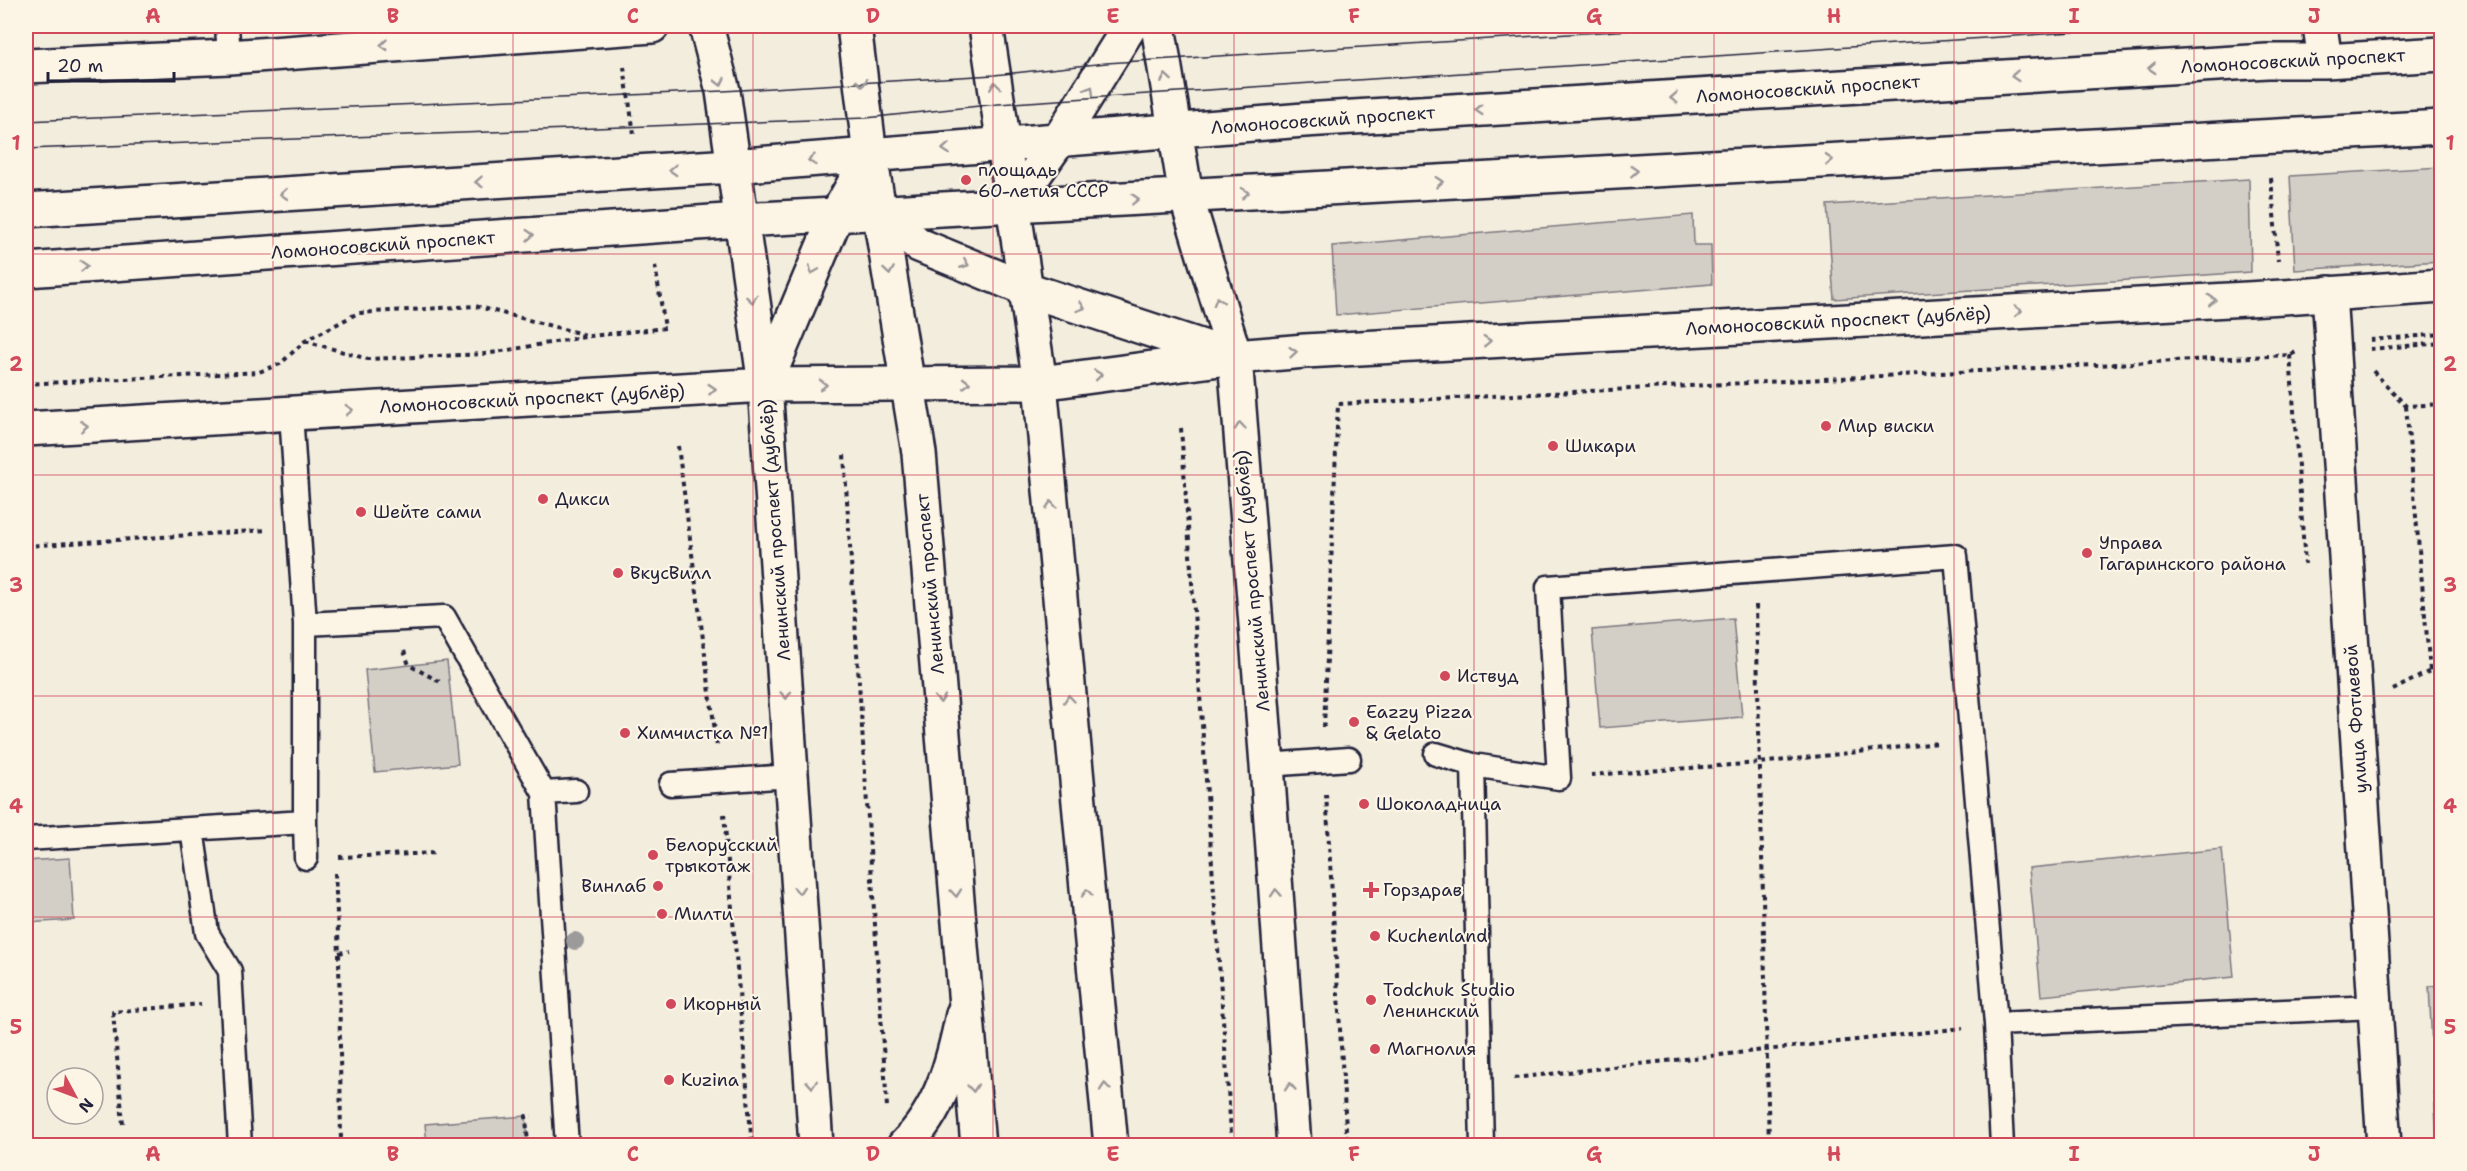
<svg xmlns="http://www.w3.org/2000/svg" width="2467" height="1171" viewBox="0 0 2467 1171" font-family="'Shantell Sans',sans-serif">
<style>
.green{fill:#d4cfc6;stroke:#7b7880;stroke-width:1.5}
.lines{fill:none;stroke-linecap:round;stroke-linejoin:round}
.lane-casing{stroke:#22223b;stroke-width:27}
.street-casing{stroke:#22223b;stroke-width:38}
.secondary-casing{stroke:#22223b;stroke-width:38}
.primary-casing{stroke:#22223b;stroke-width:38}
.path{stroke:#22223b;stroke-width:4;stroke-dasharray:4.5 4.5;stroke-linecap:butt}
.lane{stroke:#fcf5e5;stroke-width:22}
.street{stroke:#fcf5e5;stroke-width:33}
.secondary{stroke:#fcf5e5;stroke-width:33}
.primary{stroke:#fcf5e5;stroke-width:33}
.tram{stroke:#22223b;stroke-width:1.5}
.tree{fill:#9d9a9b}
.oneway{stroke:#9a9698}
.grid{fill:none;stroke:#d1495b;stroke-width:1.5;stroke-opacity:0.55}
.poi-dot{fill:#d1495b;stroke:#fcf5e5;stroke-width:2}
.labels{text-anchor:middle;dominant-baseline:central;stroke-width:4.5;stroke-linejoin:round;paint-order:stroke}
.street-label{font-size:18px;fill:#22223b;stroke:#fcf5e5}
.poi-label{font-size:18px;fill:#22223b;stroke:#fcf5e5;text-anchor:start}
.neatline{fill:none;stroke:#d1495b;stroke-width:2}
.grid-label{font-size:20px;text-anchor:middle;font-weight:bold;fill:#d1495b}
</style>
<rect width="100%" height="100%" fill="#f3edde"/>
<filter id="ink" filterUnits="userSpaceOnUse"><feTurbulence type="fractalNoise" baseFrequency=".0167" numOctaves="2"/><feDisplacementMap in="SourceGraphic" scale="12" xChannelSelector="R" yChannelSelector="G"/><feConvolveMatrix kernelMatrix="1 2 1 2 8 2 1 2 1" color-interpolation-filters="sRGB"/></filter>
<g filter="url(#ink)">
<path class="green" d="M2441 167V261L2295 270 2290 176Z
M2249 179 2251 272 1834 299 1827 205Z
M1693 215 1694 245H1711L1712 284 1336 315 1332 246Z
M1733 618 1742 717 1600 728 1592 630Z
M447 661 458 764 375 772 365 670Z
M2222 849 2234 977 2041 996 2029 868Z
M70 858 74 920 26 923V861Z
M2441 985 2442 1145 2437 1146 2429 986Z
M526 1116 528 1145H427L425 1124Z"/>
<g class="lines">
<defs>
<path id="lane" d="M227 26 229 57
M291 413 305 624 444 617 544 793
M1436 754 1473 765
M1267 765 1349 759
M671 784 791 776
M305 822 306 858
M192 829 207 933 230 971 240 1146
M26 839 305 822V624
M567 1146 544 793 576 791
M1482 1146 1473 765 1559 778 1548 587 1956 556 1996 1024
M2002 1146 1996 1024 2375 1007"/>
<path id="street" d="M2329 293 2384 1146"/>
<path id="secondary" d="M706 26 723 91 765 385 816 1146
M1158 26 1186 196 1235 357 1267 765 1294 1146
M2320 26 2325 61
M26 66 229 57 652 26
M1013 205 1059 140 1130 26
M26 210 732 166 1304 120 2267 61H2325L2442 54
M880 213 919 245 1026 289 1227 355
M26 270 740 220 2442 127
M765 385 836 216 870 155
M26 429 765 385 1040 383 1235 357 1305 351 2283 297 2442 286
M904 1146C941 1110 953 1063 963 1014"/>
<path id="primary" d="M854 26 870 155 919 453 978 1146
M986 26 1040 383 1111 1146"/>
</defs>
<use href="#lane" class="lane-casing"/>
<use href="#street" class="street-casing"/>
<use href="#secondary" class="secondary-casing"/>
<use href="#primary" class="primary-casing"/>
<path class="path" d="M624 67 634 134
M2271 178 2278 261
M2370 340 2442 334
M305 341 368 359 485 354 590 336 665 328 655 265
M2370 349 2442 343
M2290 355 2305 564
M2373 371 2406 406 2442 404
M26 384 259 372 280 364 305 341 358 313 475 306 586 335
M2406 406 2430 671 2442 670
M1181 428 1232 1146
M678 446 717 747
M844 455 887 1107
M26 546 267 530
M1756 605 1769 1146
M404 651 409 665 442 683
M2393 690 2430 671
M1324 727 1338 404 2290 355 2296 352
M1591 775 1760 763 1939 743
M1326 794 1347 1146
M724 814 752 1146
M339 857 437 853
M335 873 339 953 341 1146
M339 953 349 951
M1514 1078 1963 1028
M123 1124 113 1012 201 1004
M528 1146 526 1116H532"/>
<use href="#lane" class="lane"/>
<use href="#street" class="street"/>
<use href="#secondary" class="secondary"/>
<use href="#primary" class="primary"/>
<path class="tram" d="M26 121 723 91 994 75 1106 63 1696 26
M26 149 866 118 998 104 2163 26"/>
</g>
<circle class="tree" cx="575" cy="941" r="9"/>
<defs><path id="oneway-chevron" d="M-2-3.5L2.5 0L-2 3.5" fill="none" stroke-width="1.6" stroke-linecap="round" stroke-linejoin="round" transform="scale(1.5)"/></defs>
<g class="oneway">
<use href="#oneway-chevron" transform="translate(384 45) rotate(176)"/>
<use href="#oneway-chevron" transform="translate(2152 68) rotate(177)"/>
<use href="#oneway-chevron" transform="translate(2015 76) rotate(176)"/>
<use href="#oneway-chevron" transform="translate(1166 78) rotate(-99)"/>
<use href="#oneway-chevron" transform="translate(720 82) rotate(77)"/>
<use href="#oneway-chevron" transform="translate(862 83) rotate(82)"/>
<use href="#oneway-chevron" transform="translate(995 86) rotate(-98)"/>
<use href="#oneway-chevron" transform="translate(1090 90) rotate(-59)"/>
<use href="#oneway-chevron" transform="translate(1674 98) rotate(176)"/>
<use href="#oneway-chevron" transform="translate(1479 110) rotate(176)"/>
<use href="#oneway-chevron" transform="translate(946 149) rotate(176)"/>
<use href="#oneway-chevron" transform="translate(812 160) rotate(175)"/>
<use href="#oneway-chevron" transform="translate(1829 160) rotate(-3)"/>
<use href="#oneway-chevron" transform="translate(673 170) rotate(177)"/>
<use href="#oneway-chevron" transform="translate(1634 171) rotate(-3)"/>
<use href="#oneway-chevron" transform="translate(479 182) rotate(176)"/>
<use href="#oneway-chevron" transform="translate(1439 182) rotate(-3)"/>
<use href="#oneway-chevron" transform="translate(1245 193) rotate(-3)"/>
<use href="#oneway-chevron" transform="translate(284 194) rotate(176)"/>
<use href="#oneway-chevron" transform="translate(1135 199) rotate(-3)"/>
<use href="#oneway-chevron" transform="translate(530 235) rotate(-4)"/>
<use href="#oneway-chevron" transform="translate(965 264) rotate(22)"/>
<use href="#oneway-chevron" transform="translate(84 266) rotate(-4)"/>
<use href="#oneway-chevron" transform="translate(813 270) rotate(113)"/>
<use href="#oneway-chevron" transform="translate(889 271) rotate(81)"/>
<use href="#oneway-chevron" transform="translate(752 299) rotate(81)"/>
<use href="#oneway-chevron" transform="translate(2212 300) rotate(-3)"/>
<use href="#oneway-chevron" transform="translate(1218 301) rotate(-107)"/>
<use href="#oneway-chevron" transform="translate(1081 307) rotate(18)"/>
<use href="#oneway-chevron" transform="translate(2018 311) rotate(-3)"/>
<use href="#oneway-chevron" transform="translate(1487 341) rotate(-3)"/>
<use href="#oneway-chevron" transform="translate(1293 352) rotate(-5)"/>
<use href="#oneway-chevron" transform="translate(1098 375) rotate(-7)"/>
<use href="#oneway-chevron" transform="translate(966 383)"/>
<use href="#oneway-chevron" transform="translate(823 385) rotate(-1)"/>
<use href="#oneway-chevron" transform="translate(712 389) rotate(-4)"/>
<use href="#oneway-chevron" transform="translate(349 410) rotate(-3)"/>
<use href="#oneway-chevron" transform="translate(84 426) rotate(-3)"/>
<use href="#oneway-chevron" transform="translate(1240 426) rotate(-95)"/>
<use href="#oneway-chevron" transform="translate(1051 505) rotate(-95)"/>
<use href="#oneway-chevron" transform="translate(786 695) rotate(86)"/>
<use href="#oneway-chevron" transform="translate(940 699) rotate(85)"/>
<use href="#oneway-chevron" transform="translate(1069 699) rotate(-95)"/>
<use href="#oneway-chevron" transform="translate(799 890) rotate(86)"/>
<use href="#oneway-chevron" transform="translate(956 893) rotate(85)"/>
<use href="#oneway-chevron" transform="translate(1087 893) rotate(-95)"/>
<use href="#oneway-chevron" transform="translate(1276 893) rotate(-94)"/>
<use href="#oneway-chevron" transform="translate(812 1084) rotate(86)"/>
<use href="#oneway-chevron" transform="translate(1105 1087) rotate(-95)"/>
<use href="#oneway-chevron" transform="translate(1290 1087) rotate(-94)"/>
<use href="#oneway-chevron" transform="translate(973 1088) rotate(85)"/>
</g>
</g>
<path class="grid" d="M273 26V1146M513 26V1146M753 26V1146M993 26V1146M1234 26V1146M1474 26V1146M1714 26V1146M1954 26V1146M2194 26V1146M26 254H2442M26 475H2442M26 696H2442M26 917H2442"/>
<g class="poi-dot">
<circle cx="966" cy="180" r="6"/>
<circle cx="1826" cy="426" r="6"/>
<circle cx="1553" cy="446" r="6"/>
<circle cx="543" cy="499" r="6"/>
<circle cx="361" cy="512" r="6"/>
<circle cx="2087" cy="553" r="6"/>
<circle cx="618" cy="573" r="6"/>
<circle cx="1445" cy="676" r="6"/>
<circle cx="1354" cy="722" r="6"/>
<circle cx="625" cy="733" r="6"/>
<circle cx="1364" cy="804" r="6"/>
<circle cx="653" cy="855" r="6"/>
<circle cx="658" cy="886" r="6"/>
<path d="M1368 881h6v6h6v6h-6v6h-6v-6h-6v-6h6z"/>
<circle cx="662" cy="914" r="6"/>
<circle cx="1375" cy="936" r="6"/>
<circle cx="1371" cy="1000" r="6"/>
<circle cx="671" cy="1004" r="6"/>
<circle cx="1375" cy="1049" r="6"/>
<circle cx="669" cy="1080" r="6"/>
</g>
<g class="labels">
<g class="street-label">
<text transform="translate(2293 61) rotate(-3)">Ломоносовский проспект</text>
<text transform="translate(1808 89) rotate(-4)">Ломоносовский проспект</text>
<text transform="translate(1323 120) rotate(-4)">Ломоносовский проспект</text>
<text transform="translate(383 245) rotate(-4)">Ломоносовский проспект</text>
<text transform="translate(1838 321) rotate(-3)">Ломоносовский проспект (дублёр)</text>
<text transform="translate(532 399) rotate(-3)">Ломоносовский проспект (дублёр)</text>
<text transform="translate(775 530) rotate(-94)">Ленинский проспект (дублёр)</text>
<text transform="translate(1252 581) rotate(-95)">Ленинский проспект (дублёр)</text>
<text transform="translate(930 584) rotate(-95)">Ленинский проспект</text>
<text transform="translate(2356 719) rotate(-94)">улица Фотиевой</text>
</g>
<g class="poi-label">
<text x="978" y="170">площадь<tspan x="978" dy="21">60-летия СССР</tspan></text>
<text x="1838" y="426">Мир виски</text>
<text x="1565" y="446">Шикари</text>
<text x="555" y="499">Дикси</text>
<text x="373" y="512">Шейте сами</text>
<text x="2099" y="543">Управа<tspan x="2099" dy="21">Гагаринского района</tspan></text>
<text x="630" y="573">ВкусВилл</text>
<text x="1457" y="676">Иствуд</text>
<text x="1366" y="712">Eazzy Pizza<tspan x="1366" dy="21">&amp; Gelato</tspan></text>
<text x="637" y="733">Химчистка №1</text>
<text x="1376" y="804">Шоколадница</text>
<text x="665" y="845">Белорусский<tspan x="665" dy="21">трыкотаж</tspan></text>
<text x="646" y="886" text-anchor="end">Винлаб</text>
<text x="1383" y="890">Горздрав</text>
<text x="674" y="914">Милти</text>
<text x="1387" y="936">Kuchenland</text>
<text x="1383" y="990">Todchuk Studio<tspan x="1383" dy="21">Ленинский</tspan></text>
<text x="683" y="1004">Икорный</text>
<text x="1387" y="1049">Магнолия</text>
<text x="681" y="1080">Kuzina</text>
</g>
</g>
<rect width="2467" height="1171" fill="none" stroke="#fcf5e5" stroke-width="66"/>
<g transform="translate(75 1096) rotate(131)"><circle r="28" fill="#fcf5e5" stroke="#a5a1a1" stroke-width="1.5"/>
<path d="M0-4.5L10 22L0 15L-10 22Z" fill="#d1495b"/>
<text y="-9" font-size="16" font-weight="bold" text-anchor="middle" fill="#22223b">N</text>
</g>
<path d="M48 72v9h126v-9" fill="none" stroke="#22223b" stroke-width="3"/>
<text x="57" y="72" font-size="18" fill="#22223b" stroke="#fcf5e5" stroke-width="4.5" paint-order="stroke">20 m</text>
<rect x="33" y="33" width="2401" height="1105" class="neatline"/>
<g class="grid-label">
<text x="153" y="23">A</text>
<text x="393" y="23">B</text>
<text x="633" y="23">C</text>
<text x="873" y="23">D</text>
<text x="1113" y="23">E</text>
<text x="1354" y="23">F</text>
<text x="1594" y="23">G</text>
<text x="1834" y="23">H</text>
<text x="2074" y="23">I</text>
<text x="2314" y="23">J</text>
<text x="16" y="150">1</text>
<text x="2450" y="150">1</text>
<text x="16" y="371">2</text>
<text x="2450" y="371">2</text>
<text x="16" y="592">3</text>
<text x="2450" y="592">3</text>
<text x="16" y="813">4</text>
<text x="2450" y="813">4</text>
<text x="16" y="1034">5</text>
<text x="2450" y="1034">5</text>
<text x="153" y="1161">A</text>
<text x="393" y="1161">B</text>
<text x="633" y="1161">C</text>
<text x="873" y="1161">D</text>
<text x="1113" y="1161">E</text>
<text x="1354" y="1161">F</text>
<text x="1594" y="1161">G</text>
<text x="1834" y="1161">H</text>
<text x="2074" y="1161">I</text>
<text x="2314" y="1161">J</text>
</g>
</svg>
